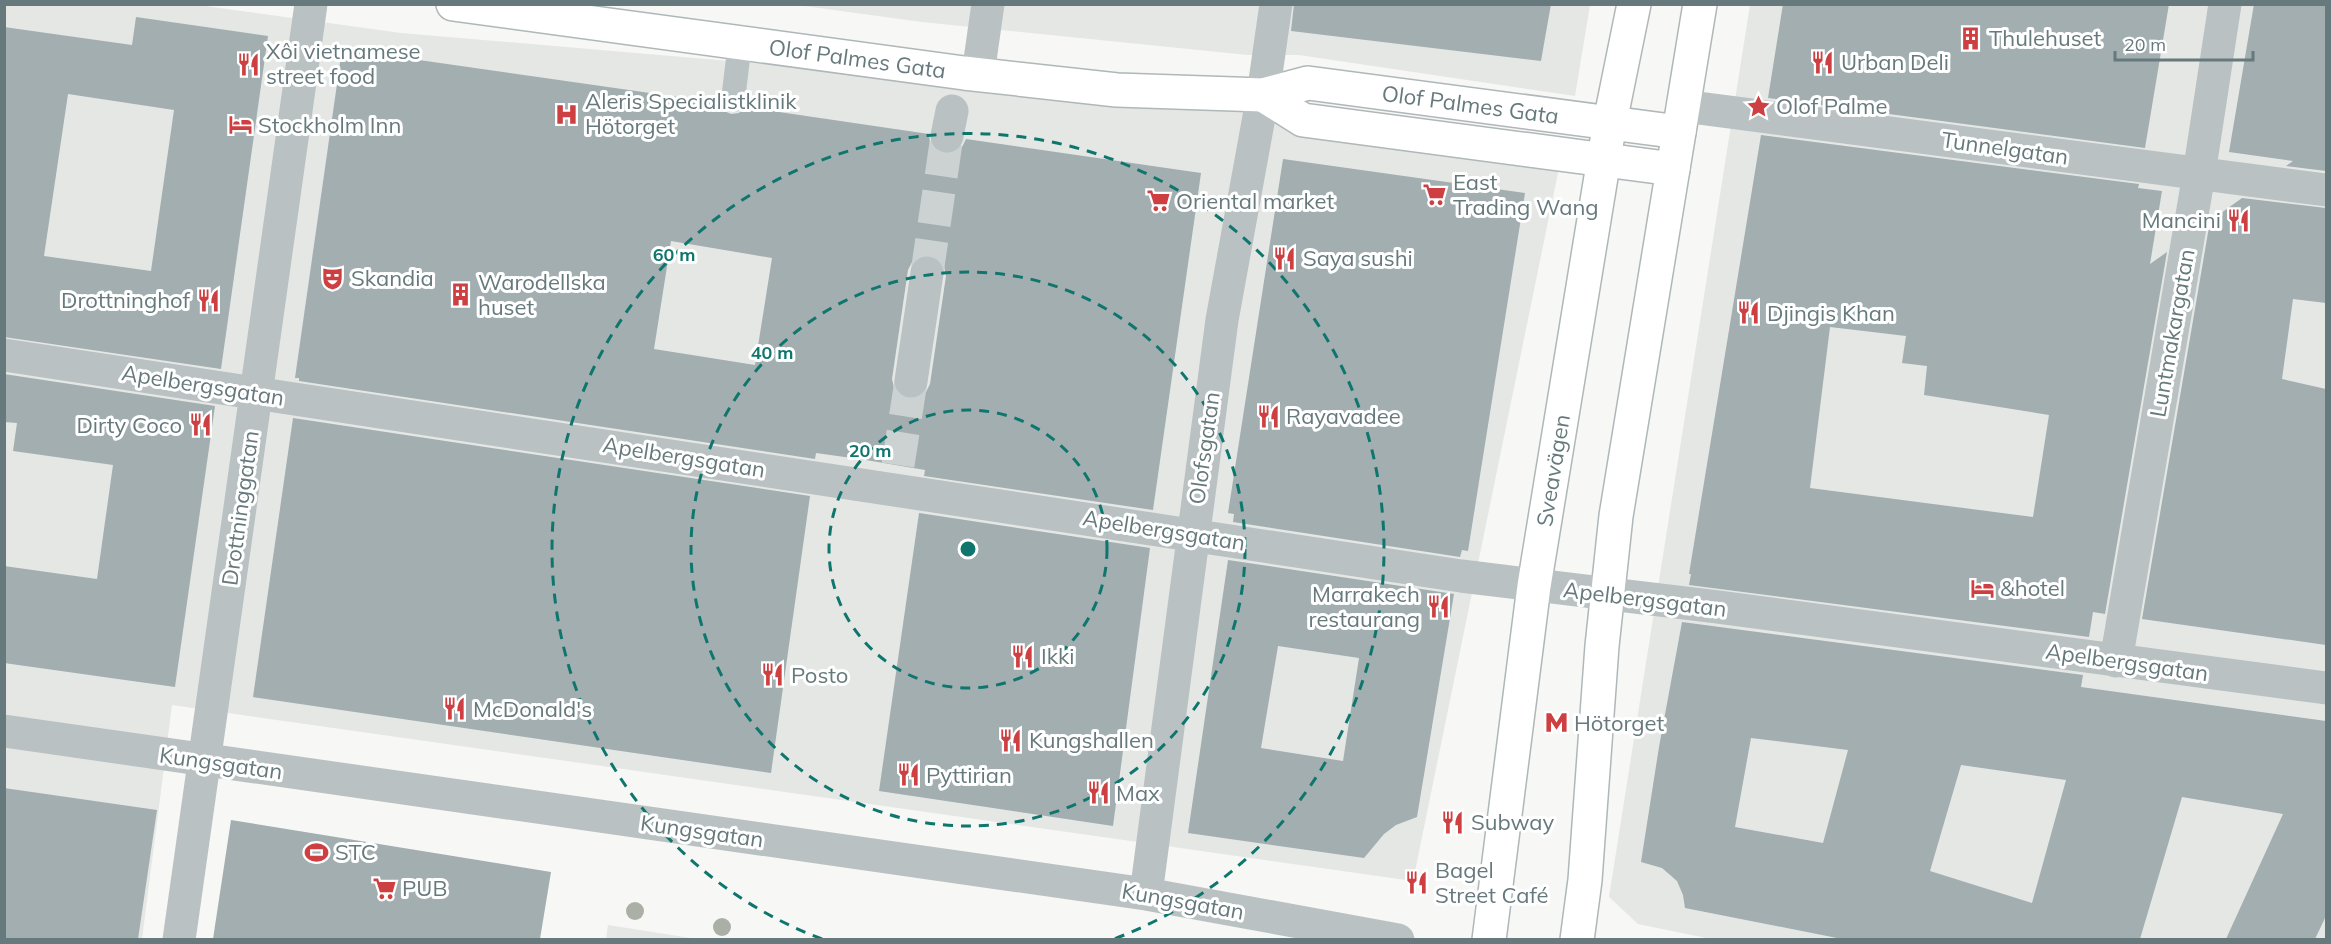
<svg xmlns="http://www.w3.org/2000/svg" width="2331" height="944" viewBox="0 0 2331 944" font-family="Mulish,sans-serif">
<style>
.built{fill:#e5e7e5}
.building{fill:#a2aeb0;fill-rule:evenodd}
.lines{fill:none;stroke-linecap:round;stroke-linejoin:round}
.street-tunnel{stroke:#ccd1d1;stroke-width:33;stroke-dasharray:33 16;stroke-linecap:butt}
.secondary-casing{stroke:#afb7b9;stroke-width:36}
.lane{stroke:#bac1c2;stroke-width:24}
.street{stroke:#bac1c2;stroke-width:33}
.secondary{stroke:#fff;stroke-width:33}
.tree{fill:#aab0a5}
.ring{fill:none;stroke:#0f766e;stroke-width:3;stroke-dasharray:10 8}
.labels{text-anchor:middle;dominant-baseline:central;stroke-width:6;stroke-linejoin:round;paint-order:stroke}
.poi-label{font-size:22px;fill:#66797c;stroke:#fff;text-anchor:start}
.street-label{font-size:22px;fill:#66797c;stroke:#fff}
.centre{fill:#0f766e;stroke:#fff;stroke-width:3}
.ring-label{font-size:18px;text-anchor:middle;font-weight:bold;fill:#0f766e;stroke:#fff;stroke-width:6;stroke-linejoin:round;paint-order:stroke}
</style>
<rect width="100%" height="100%" fill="#f7f7f5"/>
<path class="built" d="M5 5H198L401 33 1117 94 1262 101 1561 158 1413 881 172 705 142 939 5 940Z
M797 5H1590L1575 96 1299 55H1248L922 22Z
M1750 5H2326V939H1711L1638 924 1609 897Z
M608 925 697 939H606Z"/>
<path class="building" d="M1294 4H1551L1541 61 1291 31Z
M1783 4H2169L2145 148 1768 98Z
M2254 4H2326V171L2286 166 2293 161 2229 152Z
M136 17 268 36 221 369 4 337V27L132 45ZM68 94 174 110 151 271 44 256Z
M342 49 720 103 724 111 731 114 739 113 745 107 929 134 930 143 934 150 944 154H952L961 149 966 139 1201 173 1153 510 924 476 925 470 866 460 816 453 815 459 299 381V378H295ZM671 241 772 258 755 365 654 349ZM930 255 939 259 944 266 946 276 930 384 926 392 918 398 908 399 899 395 894 388 892 379 908 270 912 262 920 256Z
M1761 135 2139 184 2138 188 2162 191 2150 264 2167 252 2105 614 2093 612 2089 637 1689 585 1691 574H1689ZM1830 327 1906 336 1902 363 1927 366 1924 395 2049 415 2033 517 1810 488Z
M1283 159 1525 193 1468 551 1462 550 1460 557 1233 522 1234 514 1228 513Z
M2242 198 2326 208V303L2293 299 2282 379 2326 389V645L2142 619 2210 221Z
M4 374 215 406 175 687 4 663V566L97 579 113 465 13 451 17 423 4 422Z
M293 418 810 496 771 773 253 697Z
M919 513 1150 548 1113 826 879 791Z
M1228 560 1454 594 1417 817 1396 825 1384 834 1364 858 1188 833ZM1278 646 1359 658 1343 761 1261 748Z
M1682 622 2083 675 2081 687 2326 721V916L2315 939H2226L2283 814 2182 797 2140 939H1842L1685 908 1683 895 1677 881 1662 868 1641 862 1659 747ZM1751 738 1848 750 1823 843 1735 827ZM1961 765 2066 780 2032 903 1930 871Z
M4 788 157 810 138 939H4Z
M231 820 551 872 540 939H213Z"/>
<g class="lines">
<path class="street-tunnel" d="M927 273 947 136
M898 465 911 381"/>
<defs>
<g id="secondary">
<path id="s1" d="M453 4 964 73 1117 90 1263 95 1308 83 1679 132"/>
<path d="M1263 95 1303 120 1673 169"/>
<path id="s2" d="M1489 940 1534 586 1610 122 1634 4"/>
<path d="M1577 940 1585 880 1602 646 1616 516 1700 4"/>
</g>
</defs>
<use href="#secondary" class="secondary-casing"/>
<path class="lane" d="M733 100 740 42"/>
<path class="street" d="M978 74 988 4
M1683 106 2326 190
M947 136 952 111
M4 355 1461 576 1718 607 2326 688
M911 381 927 273
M2116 661 2199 174 2225 4
M4 731 1146 894 1398 940
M1146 894 1222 320 1263 95 1276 4
M179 940 311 4"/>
<use href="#secondary" class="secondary"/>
</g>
<g class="tree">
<circle cx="635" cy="911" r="9"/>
<circle cx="722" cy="927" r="9"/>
</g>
<g class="ring">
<circle cx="968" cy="549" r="139"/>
<circle cx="968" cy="549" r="277"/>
<path d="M822 939A416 416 0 1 1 1114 939"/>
</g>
<defs>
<symbol id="building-bare" viewBox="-9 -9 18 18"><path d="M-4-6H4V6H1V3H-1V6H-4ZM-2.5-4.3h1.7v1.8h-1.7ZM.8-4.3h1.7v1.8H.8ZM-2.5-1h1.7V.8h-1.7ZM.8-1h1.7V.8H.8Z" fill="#ce3f41" stroke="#fff" stroke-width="2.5" paint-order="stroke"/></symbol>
<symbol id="restaurant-bare" viewBox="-9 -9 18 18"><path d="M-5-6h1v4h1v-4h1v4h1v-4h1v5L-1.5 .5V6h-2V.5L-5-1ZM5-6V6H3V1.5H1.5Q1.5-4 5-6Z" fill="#ce3f41" stroke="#fff" stroke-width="2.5" paint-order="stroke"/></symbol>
<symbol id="sight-bare" viewBox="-9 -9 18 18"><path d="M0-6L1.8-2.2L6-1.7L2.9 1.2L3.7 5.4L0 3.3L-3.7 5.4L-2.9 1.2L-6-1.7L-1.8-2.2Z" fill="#ce3f41" stroke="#fff" stroke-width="2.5" paint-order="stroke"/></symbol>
<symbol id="hospital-bare" viewBox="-9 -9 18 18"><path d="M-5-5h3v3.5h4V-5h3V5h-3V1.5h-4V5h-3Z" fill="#ce3f41" stroke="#fff" stroke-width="2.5" paint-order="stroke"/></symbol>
<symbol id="hotel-bare" viewBox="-9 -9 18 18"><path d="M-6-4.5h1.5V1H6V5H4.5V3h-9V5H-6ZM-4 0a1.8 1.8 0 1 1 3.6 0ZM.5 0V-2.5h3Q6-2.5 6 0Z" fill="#ce3f41" stroke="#fff" stroke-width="2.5" paint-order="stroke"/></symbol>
<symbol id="supermarket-bare" viewBox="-9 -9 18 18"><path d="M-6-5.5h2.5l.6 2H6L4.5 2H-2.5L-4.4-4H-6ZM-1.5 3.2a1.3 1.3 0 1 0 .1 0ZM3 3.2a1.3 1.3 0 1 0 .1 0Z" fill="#ce3f41" stroke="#fff" stroke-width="2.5" paint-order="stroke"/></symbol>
<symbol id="theatre-bare" viewBox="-9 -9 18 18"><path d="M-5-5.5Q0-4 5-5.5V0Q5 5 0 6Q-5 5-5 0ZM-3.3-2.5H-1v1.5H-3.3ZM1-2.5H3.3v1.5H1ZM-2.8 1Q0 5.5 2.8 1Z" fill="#ce3f41" stroke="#fff" stroke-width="2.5" paint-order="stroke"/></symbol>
<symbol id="metro-bare" viewBox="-9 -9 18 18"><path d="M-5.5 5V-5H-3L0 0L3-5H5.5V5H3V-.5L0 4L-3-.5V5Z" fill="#ce3f41" stroke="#fff" stroke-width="2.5" paint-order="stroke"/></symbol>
<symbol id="stadium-bare" viewBox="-9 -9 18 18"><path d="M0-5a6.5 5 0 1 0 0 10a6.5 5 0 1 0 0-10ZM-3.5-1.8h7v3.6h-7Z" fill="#ce3f41" stroke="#fff" stroke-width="2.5" paint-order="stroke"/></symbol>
</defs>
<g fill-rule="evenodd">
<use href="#building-bare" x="1954" y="22" width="33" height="33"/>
<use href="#restaurant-bare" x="1806" y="46" width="33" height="33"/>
<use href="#restaurant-bare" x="232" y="48" width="33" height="33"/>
<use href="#sight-bare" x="1742" y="90" width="33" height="33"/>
<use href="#hospital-bare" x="550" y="98" width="33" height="33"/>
<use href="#hotel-bare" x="224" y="108" width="33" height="33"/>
<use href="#supermarket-bare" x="1418" y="178" width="33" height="33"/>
<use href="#supermarket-bare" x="1142" y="184" width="33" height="33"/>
<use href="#restaurant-bare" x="2222" y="204" width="33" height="33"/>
<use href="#restaurant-bare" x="1268" y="242" width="33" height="33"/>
<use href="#theatre-bare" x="316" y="262" width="33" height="33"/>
<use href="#building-bare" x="444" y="278" width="33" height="33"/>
<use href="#restaurant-bare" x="192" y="284" width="33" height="33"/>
<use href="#restaurant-bare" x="1732" y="296" width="33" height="33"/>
<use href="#restaurant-bare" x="1252" y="400" width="33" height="33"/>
<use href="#restaurant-bare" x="184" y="408" width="33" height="33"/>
<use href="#hotel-bare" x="1966" y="572" width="33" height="33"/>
<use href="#restaurant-bare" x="1422" y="590" width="33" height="33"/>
<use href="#restaurant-bare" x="1006" y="640" width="33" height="33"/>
<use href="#restaurant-bare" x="756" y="658" width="33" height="33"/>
<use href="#restaurant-bare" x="438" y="692" width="33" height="33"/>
<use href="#metro-bare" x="1540" y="706" width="33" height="33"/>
<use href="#restaurant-bare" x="994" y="724" width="33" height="33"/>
<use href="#restaurant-bare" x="892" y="758" width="33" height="33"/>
<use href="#restaurant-bare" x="1082" y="776" width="33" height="33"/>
<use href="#restaurant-bare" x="1436" y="806" width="33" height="33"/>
<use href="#stadium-bare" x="300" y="836" width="33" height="33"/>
<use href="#restaurant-bare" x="1400" y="866" width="33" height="33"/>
<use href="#supermarket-bare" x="368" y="872" width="33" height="33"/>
</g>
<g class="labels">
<g class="poi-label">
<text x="1989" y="38">Thulehuset</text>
<text x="266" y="51">Xôi vietnamese<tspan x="266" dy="25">street food</tspan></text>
<text x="1841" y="62">Urban Deli</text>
<text x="585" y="101">Aleris Specialistklinik<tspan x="585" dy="25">Hötorget</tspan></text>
<text x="1776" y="106">Olof Palme</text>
<text x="258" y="125">Stockholm Inn</text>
<text x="1453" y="182">East<tspan x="1453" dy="25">Trading Wang</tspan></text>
<text x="1176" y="201">Oriental market</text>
<text x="2221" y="220" text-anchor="end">Mancini</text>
<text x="1303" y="258">Saya sushi</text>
<text x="351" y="278">Skandia</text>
<text x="478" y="282">Warodellska<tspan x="478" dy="25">huset</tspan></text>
<text x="190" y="300" text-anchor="end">Drottninghof</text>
<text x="1767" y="313">Djingis Khan</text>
<text x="1286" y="416">Rayavadee</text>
<text x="182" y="425" text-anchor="end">Dirty Coco</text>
<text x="2000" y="588">&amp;hotel</text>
<text x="1420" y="594" text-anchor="end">Marrakech<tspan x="1420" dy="25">restaurang</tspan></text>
<text x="1041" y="656">Ikki</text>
<text x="791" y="675">Posto</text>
<text x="473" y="709">McDonald's</text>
<text x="1574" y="723">Hötorget</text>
<text x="1029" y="740">Kungshallen</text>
<text x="926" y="775">Pyttirian</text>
<text x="1116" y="793">Max</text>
<text x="1471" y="822">Subway</text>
<text x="335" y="852">STC</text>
<text x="1435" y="870">Bagel<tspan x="1435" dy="25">Street Café</tspan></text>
<text x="402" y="888">PUB</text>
</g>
<g class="street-label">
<text stroke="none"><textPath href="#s1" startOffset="408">Olof Palmes Gata</textPath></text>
<text stroke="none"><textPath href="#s1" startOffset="1026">Olof Palmes Gata</textPath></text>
<text transform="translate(2005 148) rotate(8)">Tunnelgatan</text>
<text transform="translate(2172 333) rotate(-80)">Luntmakargatan</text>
<text transform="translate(203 385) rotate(9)">Apelbergsgatan</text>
<text transform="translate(1204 448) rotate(-82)">Olofsgatan</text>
<text transform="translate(684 457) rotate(9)">Apelbergsgatan</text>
<text stroke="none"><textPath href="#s2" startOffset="474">Sveavägen</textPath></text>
<text transform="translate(240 508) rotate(-82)">Drottninggatan</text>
<text transform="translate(1164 530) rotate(9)">Apelbergsgatan</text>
<text transform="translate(1645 599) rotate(7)">Apelbergsgatan</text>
<text transform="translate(2127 662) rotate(8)">Apelbergsgatan</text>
<text transform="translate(221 763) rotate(8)">Kungsgatan</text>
<text transform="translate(702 831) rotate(8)">Kungsgatan</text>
<text transform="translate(1183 901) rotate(10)">Kungsgatan</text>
</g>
</g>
<circle cx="968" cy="549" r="9" class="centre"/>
<g class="ring-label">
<text x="674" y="261">60 m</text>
<text x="772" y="359">40 m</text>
<text x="870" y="457">20 m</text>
</g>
<rect width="2331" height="944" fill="none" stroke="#66797c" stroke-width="12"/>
<path d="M2115 51v9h138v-9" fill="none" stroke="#66797c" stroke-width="3"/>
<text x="2124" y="51" font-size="18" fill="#66797c" stroke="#ffffff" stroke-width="4.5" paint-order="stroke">20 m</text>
</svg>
